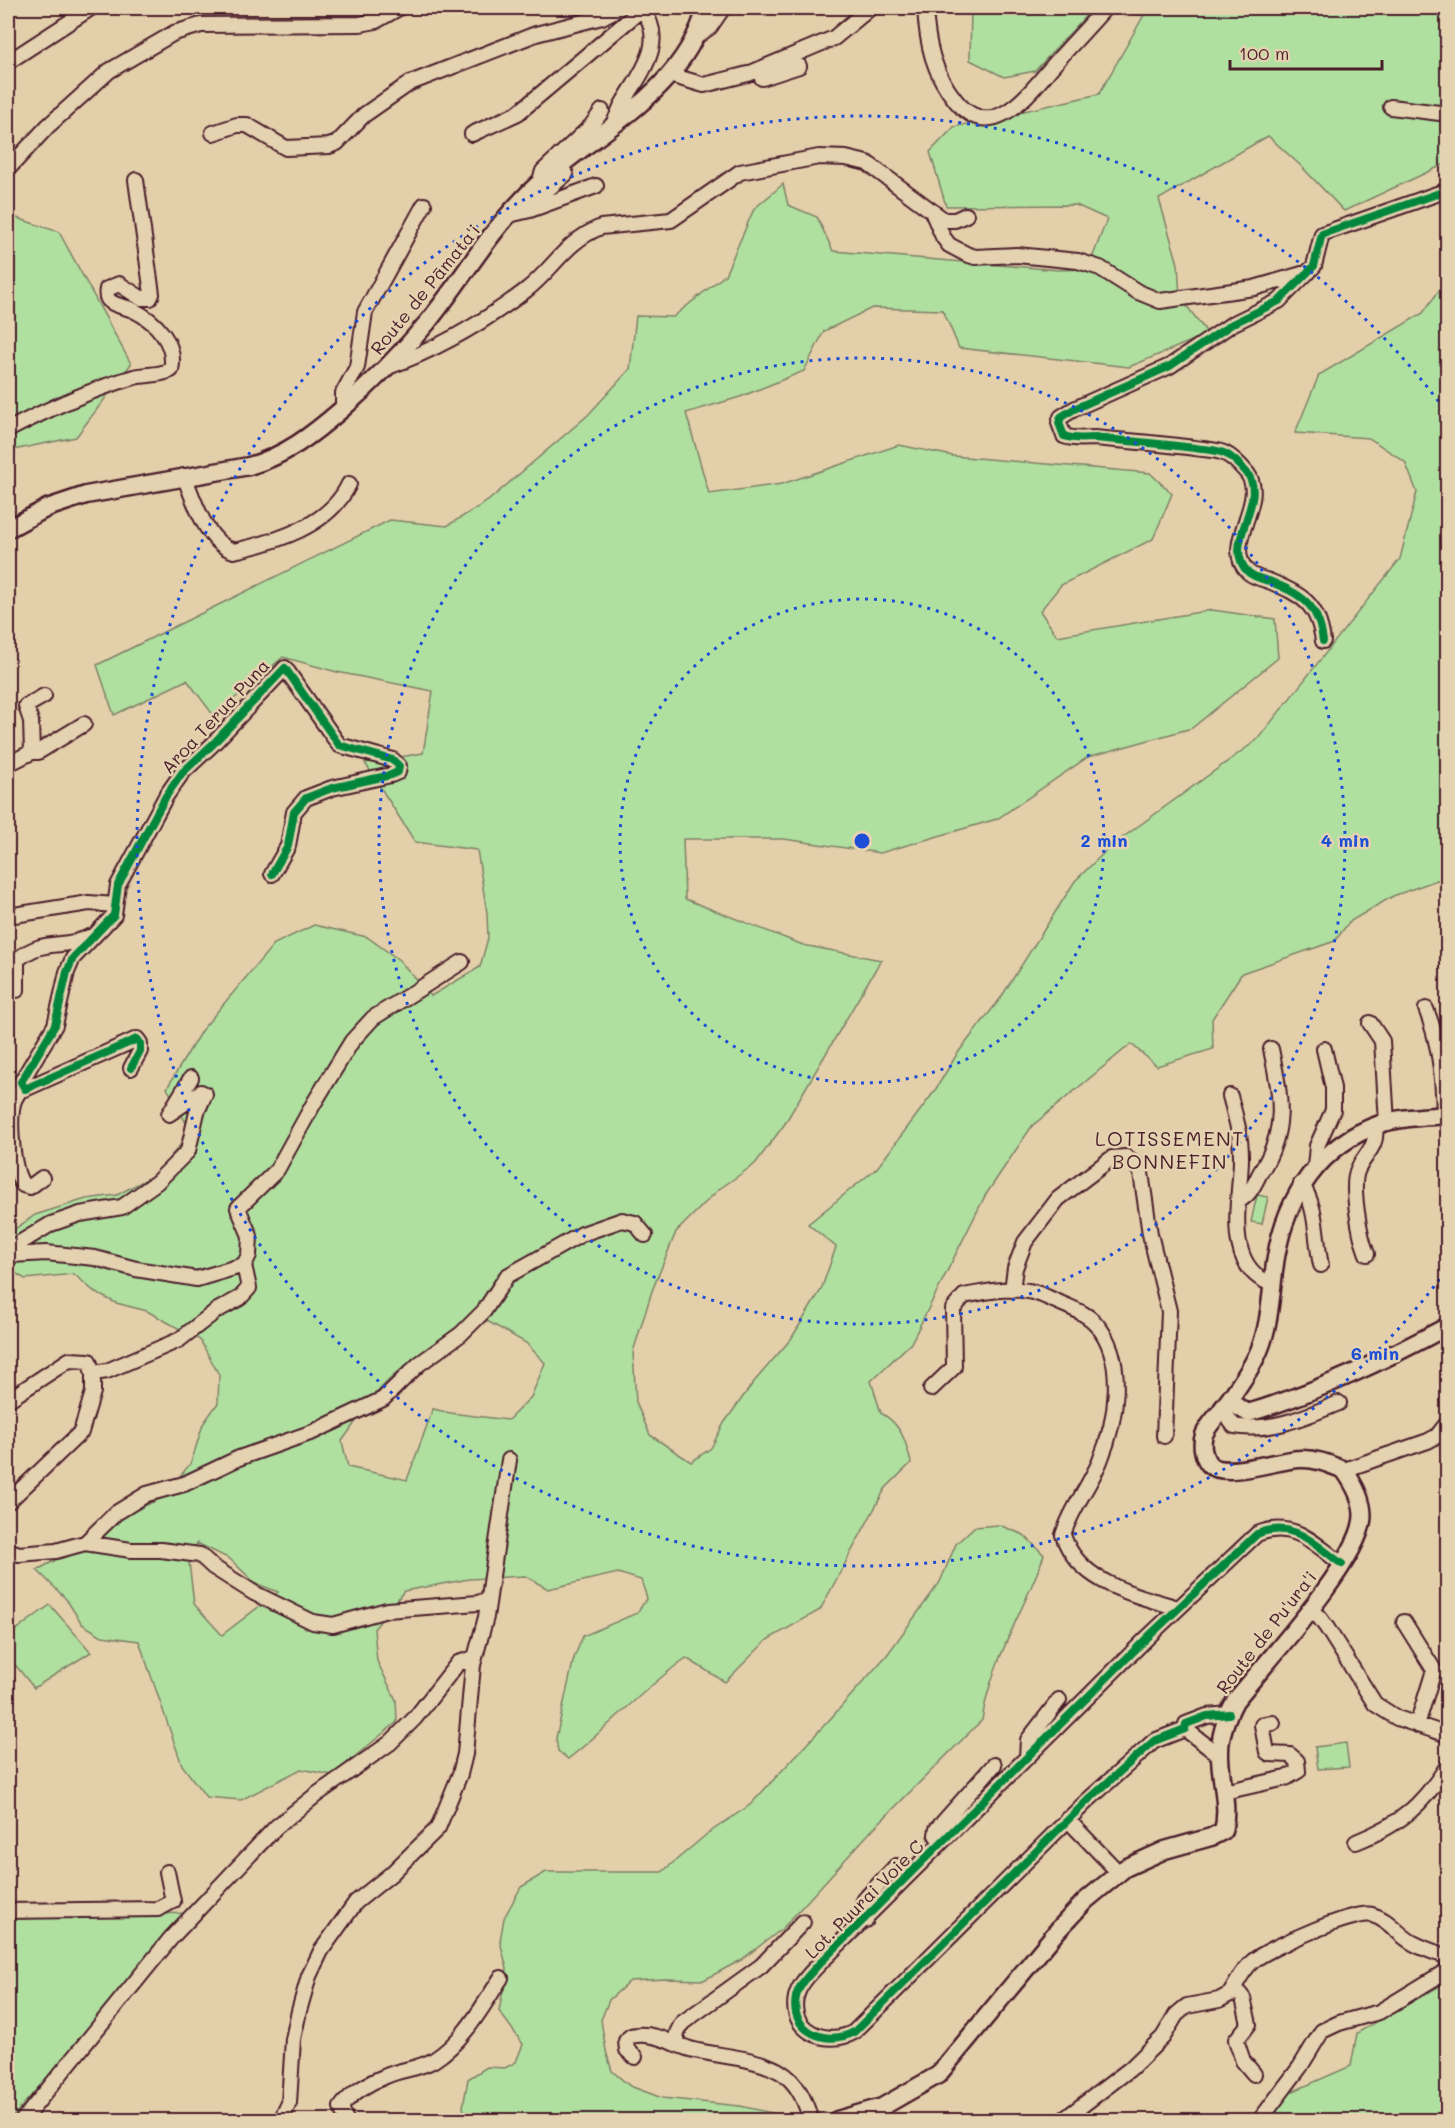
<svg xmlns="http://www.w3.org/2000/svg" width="1455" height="2128" viewBox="0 0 1455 2128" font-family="Mali,sans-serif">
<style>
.green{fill:#b0e0a0;stroke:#7d8066;stroke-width:1.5;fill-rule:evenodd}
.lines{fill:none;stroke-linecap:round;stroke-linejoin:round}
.minor-casing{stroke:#4a1f2b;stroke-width:18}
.major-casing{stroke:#4a1f2b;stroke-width:21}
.minor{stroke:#e4d2b0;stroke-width:14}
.major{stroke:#e4d2b0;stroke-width:16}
.cycleway-casing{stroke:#e4d2b0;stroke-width:11}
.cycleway{stroke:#00873e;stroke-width:8}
.ring{fill:none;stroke:#1d4ed8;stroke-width:3;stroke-dasharray:3 6}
.labels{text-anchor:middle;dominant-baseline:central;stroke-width:5;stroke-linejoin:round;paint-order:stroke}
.street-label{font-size:18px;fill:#4a1f2b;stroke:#e4d2b0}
.neighbourhood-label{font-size:20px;letter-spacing:1.5px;fill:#4a1f2b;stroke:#e4d2b0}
.centre{fill:#1d4ed8;stroke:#e4d2b0;stroke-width:3}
.ring-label{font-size:18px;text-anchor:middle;font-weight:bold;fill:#1d4ed8;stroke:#e4d2b0;stroke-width:5;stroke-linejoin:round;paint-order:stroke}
</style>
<rect width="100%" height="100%" fill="#e4cfab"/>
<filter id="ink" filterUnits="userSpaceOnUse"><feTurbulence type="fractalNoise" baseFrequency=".0167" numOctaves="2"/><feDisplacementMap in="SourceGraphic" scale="12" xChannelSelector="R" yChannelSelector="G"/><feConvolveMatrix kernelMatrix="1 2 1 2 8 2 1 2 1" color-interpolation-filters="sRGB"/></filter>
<g filter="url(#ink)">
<path class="green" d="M971 8H1093L1035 71 1004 77 970 60Z
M1112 8H1447V163L1344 211 1301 166 1268 136 1159 199 1178 264 1180 297 1208 334 1129 367 959 348 943 310 872 308 824 331 804 371 740 397 686 413 709 494 782 484 899 445 953 456 1150 473 1172 494 1153 539 1061 585 1040 611 1057 636 1212 610 1275 619 1278 658 1192 728 1088 757 997 819 880 853 784 839H683L685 899 803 945 881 960 784 1125 755 1164 718 1190 676 1232 652 1291 633 1352 636 1402 650 1435 691 1462 711 1448 724 1423 753 1383 791 1339 821 1290 836 1247 808 1224 877 1168 934 1092 957 1054 1000 999 1075 881 1111 846 1257 740 1400 559 1417 492 1405 462 1369 438 1295 433 1319 375 1423 313 1447 279V881L1437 880 1393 896 1349 922 1335 941 1242 973 1212 1019 1213 1049 1157 1066 1131 1044 1032 1126 985 1196 911 1343 871 1381 881 1413C901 1424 906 1441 911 1463L885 1489 820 1610 767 1640 725 1682 686 1658C644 1688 609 1727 568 1759L558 1751 556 1738 574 1658 583 1636 637 1613 647 1598 641 1580 618 1573 548 1589 525 1576 469 1579 404 1591 374 1629 377 1661 396 1700 397 1722 332 1775 301 1769 241 1800 206 1797 182 1765 139 1641 102 1636 82 1624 66 1599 37 1570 99 1537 129 1513 162 1498 191 1463 203 1424 218 1403 219 1375 200 1340 147 1311 116 1303 96 1293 74 1274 25 1279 9 1269 8 1234 35 1215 86 1199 117 1195 156 1174 191 1132 167 1088 201 1031 274 944 314 925 367 937 399 960 431 996 480 967 488 938 487 913 477 850 415 842 365 763 423 753 433 691 337 672 283 657 214 716 187 680 114 715 97 665 390 520 447 526 488 501 588 415 630 369 636 316 673 317 725 275 754 209 783 184 788 205 817 217 833 251 1058 270 1088 269 1107 219 1076 205 946 206 930 152 954 127 1099 94 1144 15 1108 12ZM473 1313 526 1343 545 1363 531 1397 508 1420 450 1413 433 1409 407 1480 348 1467 342 1441C357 1421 371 1396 390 1379 416 1355 447 1337 473 1313ZM197 1543 230 1559 255 1583 278 1592 222 1635 194 1604 189 1562Z
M8 215 59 232 131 364 76 437 8 451Z
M1257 1195 1268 1197 1262 1224 1251 1222Z
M999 1525 1024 1535 1044 1555C1024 1611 991 1661 982 1720L873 1829 782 1929 741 1960 704 1980 665 1979 630 1981 609 2000 601 2020 606 2051 612 2071 630 2086 662 2098 740 2106 777 2114V2120H466L463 2107 468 2079 487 2067 505 2068 516 2062 523 2044 499 2011 507 1969 500 1941 504 1918 521 1887 546 1872H662L707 1834 750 1805 831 1718 887 1655 940 1582 956 1544 974 1527Z
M50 1605 91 1652 34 1688 8 1656V1636Z
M1346 1743 1349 1767 1318 1769 1315 1747Z
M190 1913 10 2120H8V1918Z
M1447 1982V2120H1271L1289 2093 1351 2066 1357 2033Z"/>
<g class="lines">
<defs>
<path id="minor" d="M925 8C927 43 933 73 956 101 991 144 1026 97 1050 69 1068 48 1087 29 1105 8
M693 39 710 27 723 8
M8 62 91 8
M670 75 704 85 748 74 834 38 870 8
M762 78 799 66
M1391 107 1448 114
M613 124C617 117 619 110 623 103 640 74 669 41 641 8
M213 133 237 125H247L286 148 329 146 337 143 364 115 410 83 536 34 602 17 619 8
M472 134 518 113 642 9
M8 169 48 126 109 71 174 33 201 25 360 24 376 21 399 8
M541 177 543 171 591 126 602 111
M527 207 566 174
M933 214 943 237 949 245 966 254 975 257 1017 255 1078 261 1100 268 1138 292 1160 301 1254 288 1309 272
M509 215 530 210 596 186
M388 367C436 350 484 322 525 291 554 269 564 242 601 227L671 220 740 172 819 157 846 158 867 163 944 220H955L966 215
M343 408V393L357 367 365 312 424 205
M8 430C48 409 90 390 134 377 147 374 159 376 171 370 177 344 156 321 133 310 126 307 117 306 111 302 106 299 106 294 107 289L119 284 141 298H150L152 294 136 180
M184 476C194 500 206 543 234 551 275 542 330 526 349 484
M1323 641C1318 603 1302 595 1269 581 1262 579 1253 577 1248 572 1220 545 1269 501 1247 473 1241 466 1234 458 1226 454 1216 449 1206 450 1195 448 1162 444 1129 441 1095 438 1084 438 1076 440 1064 436L1059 423 1061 417 1074 409 1170 366 1232 324 1279 301 1314 266 1322 234 1448 190
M32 752H38L84 724
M8 764 32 752 31 721 26 706 44 696
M8 916 89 903 115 905
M17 990V960C44 937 62 950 89 937
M1426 1009C1440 1044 1443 1078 1444 1115
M1370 1023 1382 1041 1387 1123
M131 1068 140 1051V1043L137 1039 25 1089 21 1082 55 1025 67 972 73 958 114 915 118 885 166 796 182 773 213 744 285 668 339 745 393 760 399 766 398 772 391 775 332 788 306 798 294 812 288 846 272 874
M191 1078 169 1114 201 1092 205 1094 197 1112 188 1151 157 1182 122 1207 80 1214 51 1224 8 1250 12 1255 46 1253 95 1258 136 1269 197 1279 244 1265
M22 1087C19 1092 14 1098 13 1104 9 1122 12 1170 23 1185L30 1187 42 1178
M1230 1096C1235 1115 1241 1135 1241 1155 1242 1195 1220 1266 1272 1284
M1315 1167 1317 1146 1333 1110V1088L1324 1049
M1301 1184C1318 1206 1315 1239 1321 1265
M1238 1201C1250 1195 1254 1185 1260 1173 1288 1129 1281 1098 1271 1049
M1367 1254C1360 1237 1350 1185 1358 1169 1366 1153 1378 1146 1375 1127
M1012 1290 1015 1268 1025 1242 1058 1199 1112 1158 1126 1157 1135 1163 1141 1173 1150 1234 1169 1311 1164 1436
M93 1373 107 1371 179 1340 216 1311 240 1298 249 1288 244 1265 249 1255 250 1236 238 1208 277 1170 314 1103 352 1041 373 1018 462 962
M931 1389 954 1367 953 1309 964 1296C984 1292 1007 1287 1028 1291 1038 1292 1048 1298 1058 1302 1071 1308 1087 1313 1097 1325 1127 1361 1116 1422 1100 1461 1089 1487 1071 1509 1063 1535 1078 1583 1136 1595 1178 1608
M8 1400 69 1360 89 1361 93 1373V1392L81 1432 8 1502
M1218 1415H1226L1234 1426C1269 1433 1307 1416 1339 1403
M1344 1470 1428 1441 1437 1436 1448 1422
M85 1543 116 1513 147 1494 184 1484 239 1458 313 1432 383 1399 419 1364 461 1334 484 1311 507 1276 582 1234 622 1220 635 1223 645 1235
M8 1550 19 1554 56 1551 85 1543 131 1550H161L200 1555 213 1567 254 1593 313 1622 333 1625 387 1610 478 1603 488 1599
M1309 1610 1319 1617 1327 1628 1375 1704 1397 1718 1448 1735
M1404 1622 1434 1670 1417 1725
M1229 1714 1207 1716 1186 1724 1185 1729 1154 1741 1087 1801 854 2032C828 2047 789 2032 796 1997 799 1984 810 1974 818 1965L1148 1637 1257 1534C1294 1519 1314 1544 1342 1564
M1185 1729 1220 1756
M1027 1757 1028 1740 1059 1700
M1224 1792 1286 1778 1298 1771 1297 1761 1290 1755 1270 1754 1267 1752 1262 1725 1273 1723
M1067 1819 1119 1873
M941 1842 936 1835 937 1829 994 1765
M1356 1842C1401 1824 1422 1806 1448 1765
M8 1911 158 1909 173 1901 167 1872
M866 1920 863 1903 865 1899 896 1866
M676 2043 677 2033 682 2023 761 1966 803 1922
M635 2057 627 2050 626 2041C629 2037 631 2035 637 2035 655 2033 673 2044 690 2049 720 2057 751 2056 779 2071 798 2082 805 2101 811 2120
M1254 2074 1243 2061 1236 2040 1249 2024 1243 1998 1239 1993 1230 1994C1237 1983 1243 1969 1253 1961 1268 1948 1355 1910 1372 1915 1389 1919 1399 1936 1413 1943 1424 1949 1437 1953 1448 1957
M23 2120 171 1938 276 1827 316 1795 390 1743 415 1718 458 1663 475 1658
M281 2120 289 2103 293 2039 299 2011 309 1976 321 1951 356 1902 391 1874 438 1828 460 1774 465 1754 473 1665 486 1617 509 1460
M346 2120 341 2107C351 2093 370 2082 386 2076 402 2069 419 2069 434 2060 464 2041 482 2007 501 1978
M1063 2120 1130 2069 1163 2037 1176 2015 1183 2009 1187 2006 1219 2000 1230 1994
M1260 2120 1300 2067 1322 2031 1339 2023 1379 2012 1448 1970"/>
<path id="major" d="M8 529 47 508 86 495 249 466C285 456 312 435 341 410 372 383 400 355 427 323 459 284 485 238 521 201 582 135 680 102 706 8
M1228 1401 1248 1413C1318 1392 1383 1361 1448 1326
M837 2120 882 2107 938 2075 1058 1930 1085 1901 1125 1868 1165 1850 1211 1837 1223 1831C1230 1804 1219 1778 1220 1751 1220 1733 1227 1716 1235 1701 1266 1662 1356 1565 1362 1521 1365 1503 1354 1484 1344 1470 1329 1464 1315 1458 1300 1459 1280 1459 1226 1479 1210 1465 1203 1458 1201 1444 1204 1435 1207 1426 1217 1417 1222 1409 1235 1392 1250 1371 1259 1351 1271 1323 1271 1287 1276 1257 1286 1197 1320 1145 1380 1124 1401 1117 1425 1117 1448 1115"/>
</defs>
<use href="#minor" class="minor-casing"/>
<use href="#major" class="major-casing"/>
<use href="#minor" class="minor"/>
<use href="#major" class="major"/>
<defs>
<path id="cycleway" d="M1323 641C1318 603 1302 595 1269 581 1262 579 1253 577 1248 572 1220 545 1269 501 1247 473 1241 466 1234 458 1226 454 1216 449 1206 450 1195 448 1162 444 1129 441 1095 438 1084 438 1076 440 1064 436L1059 423 1061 417 1074 409 1170 366 1232 324 1279 301 1314 266 1322 234 1448 190
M131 1068 140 1051V1043L137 1039 25 1089 21 1082 55 1025 67 972 73 958 114 915 118 885 166 796 182 773 213 744 285 668 339 745 393 760 399 766 398 772 391 775 332 788 306 798 294 812 288 846 272 874
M1229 1714 1207 1716 1186 1724 1185 1729 1154 1741 1087 1801 854 2032C828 2047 789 2032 796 1997 799 1984 810 1974 818 1965L1148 1637 1257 1534C1294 1519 1314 1544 1342 1564"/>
</defs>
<use href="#cycleway" class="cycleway-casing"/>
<use href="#cycleway" class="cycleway"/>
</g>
</g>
<g class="ring">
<circle cx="862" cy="841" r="242"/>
<circle cx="862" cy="841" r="483"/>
<path d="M1445 1272A725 725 0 1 1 1445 410"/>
</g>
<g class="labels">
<g class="street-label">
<text transform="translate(425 289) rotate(-51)">Route de Pāmata'i</text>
<text transform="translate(215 716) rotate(-47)">Aroa Terua Puna</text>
<text transform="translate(1266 1632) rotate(-52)">Route de Pu'ura'i</text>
<text transform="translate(864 1899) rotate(-45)">Lot. Puurai Voie C</text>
</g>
<g class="neighbourhood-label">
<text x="1170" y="1138">LOTISSEMENT<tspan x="1170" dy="23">BONNEFIN</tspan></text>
</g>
</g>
<circle cx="862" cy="841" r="9" class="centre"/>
<g class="ring-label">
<text x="1104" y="847">2 min</text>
<text x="1345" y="847">4 min</text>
<text x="1375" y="1360">6 min</text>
</g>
<rect width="1455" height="2128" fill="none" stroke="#e4d2b0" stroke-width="30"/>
<rect x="15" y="15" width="1425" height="2098" fill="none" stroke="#4a1f2b" stroke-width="2" filter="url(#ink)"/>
<path d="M1230 60v9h152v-9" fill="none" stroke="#4a1f2b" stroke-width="3"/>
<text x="1239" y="60" font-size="18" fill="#4a1f2b" stroke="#e4d2b0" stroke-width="4.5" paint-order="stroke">100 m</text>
</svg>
